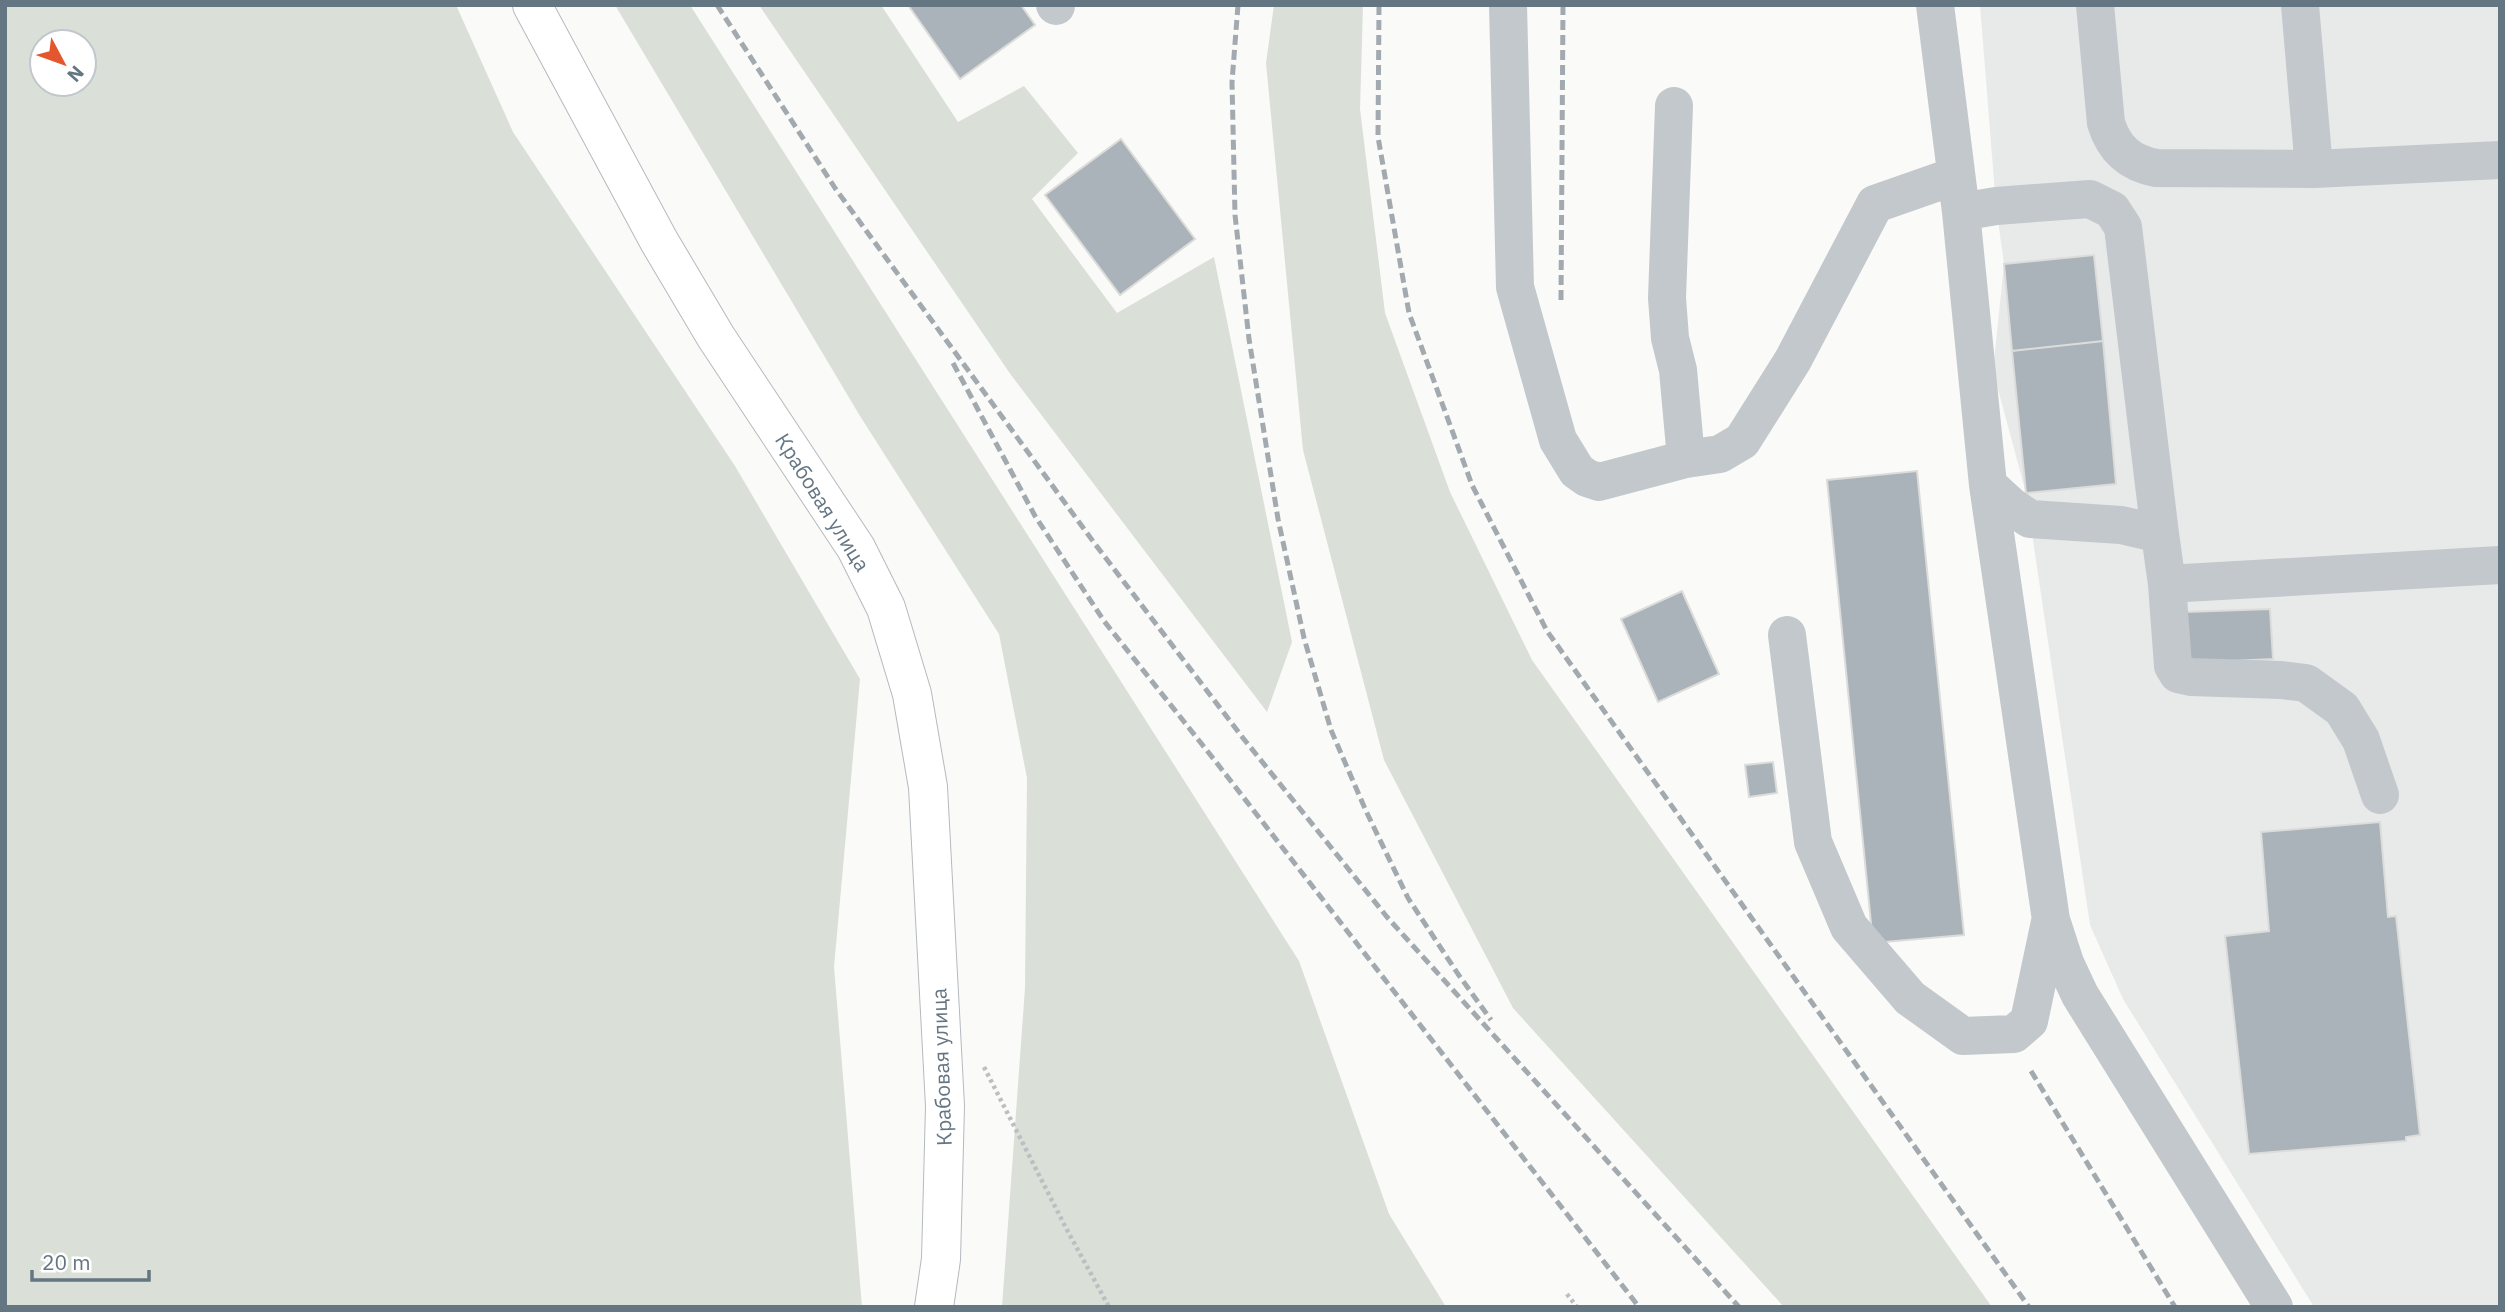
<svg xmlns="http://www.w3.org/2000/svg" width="2505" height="1312" viewBox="0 0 2505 1312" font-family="'IBM Plex Sans',sans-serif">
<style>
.built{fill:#e8e9e9}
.green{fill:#dadfd7;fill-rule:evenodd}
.building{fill:#aab3b9;stroke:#dcdcda;stroke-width:2}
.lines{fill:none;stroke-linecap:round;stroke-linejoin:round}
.major-casing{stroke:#b5babe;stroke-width:40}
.path{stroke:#bbbfc2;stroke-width:4.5;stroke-dasharray:3.5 3.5;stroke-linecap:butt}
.minor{stroke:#c3c8cc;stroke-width:38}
.major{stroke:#fff;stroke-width:38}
.rail{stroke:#a2aab0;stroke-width:5;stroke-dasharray:10 5;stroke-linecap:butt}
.labels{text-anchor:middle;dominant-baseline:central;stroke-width:7;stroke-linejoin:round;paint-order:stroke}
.street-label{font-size:21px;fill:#657683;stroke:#fff}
</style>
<rect width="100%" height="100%" fill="#fafaf8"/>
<path class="built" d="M1980 5H2500V1307H2314L2123 999 2090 925 2026 493 1993 371 2004 264 1996 206Z"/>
<path class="green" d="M5 5H456L513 132 735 466 860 679 834 967 862 1307H5ZM42 42H84V84H42Z
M615 5H690L1299 961 1389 1214 1446 1307H1002L1025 988 1027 778 999 634 860 416Z
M759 5H881L958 122 1024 86 1078 153 1032 199 1117 313 1214 257 1292 642 1267 712 1011 375Z
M1274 5H1363L1360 109 1385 313 1450 492 1532 660 1992 1307H1784L1513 1008 1384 760 1303 450 1266 63Z"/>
<path class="building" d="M908 5H1021L1035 25 960 79Z
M1121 139 1195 239 1120 295 1045 195Z
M2094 255 2103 341 2012 351 2004 264Z
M2103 341 2116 484 2026 493 2012 351Z
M1917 471 1964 935 1873 943 1827 480Z
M1682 591 1719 674 1658 702 1621 619Z
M2270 609 2273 659 2189 663 2185 612Z
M1773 762 1777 793 1749 797 1745 765Z
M2380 822 2388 917 2396 916 2420 1135 2406 1137V1141L2249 1154 2225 936 2269 931 2261 832Z"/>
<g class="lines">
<defs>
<path id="major" d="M532 5 659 241 716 337 856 548 886 608 912 694 928 787 945 1106 941 1259 934 1307"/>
</defs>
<use href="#major" class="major-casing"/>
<path class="path" d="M984 1067 1066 1228 1109 1307
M1567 1294 1577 1307"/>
<path class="minor" d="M1055 5 1056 6
M1508 5 1515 287 1558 440 1577 471 1587 478 1599 482 1686 459 1720 454 1742 441 1793 360 1875 204 1955 176
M1935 5 1961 212 1988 485 2051 920 2065 963 2080 995 2274 1307
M2095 5 2106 123C2114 149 2129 163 2156 168L2314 169 2500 160
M2300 5 2314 169
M1674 106 1667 298 1670 338 1678 370 1686 459
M1961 212 1996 206 2090 199 2112 210 2123 227 2160 534
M1988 485 2011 506 2030 519 2121 525 2160 534 2167 584 2173 666 2178 674 2191 677 2281 680 2306 683 2342 709 2361 740 2380 795
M2167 584 2500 565
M1787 635 1813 842 1849 927 1910 998 1963 1036 2014 1034 2029 1021 2050 922"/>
<use href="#major" class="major"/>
<path class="rail" d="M717 5 835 188 1095 544 1243 738 1387 917 1739 1307
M1238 5 1232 82 1235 215 1249 339 1278 519 1304 638 1331 730 1366 811 1408 898 1458 974 1491 1020
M1379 5 1378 137 1409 313 1472 485 1547 631 2029 1307
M1561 300 1563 5
M953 363 1035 516 1104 621 1216 762 1639 1307
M2031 1071 2175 1307"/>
</g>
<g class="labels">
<g class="street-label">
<text transform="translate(823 502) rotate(58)">Крабовая улица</text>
<text transform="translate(941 1067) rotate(-92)">Крабовая улица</text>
</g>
</g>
<rect width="2505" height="1312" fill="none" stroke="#657683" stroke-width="14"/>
<g transform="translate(63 63) rotate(131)"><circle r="33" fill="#ffffff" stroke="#c1c8cd" stroke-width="2"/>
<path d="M0-5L12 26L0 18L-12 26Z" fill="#e4572e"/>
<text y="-10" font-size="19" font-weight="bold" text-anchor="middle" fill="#657683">N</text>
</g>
<path d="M32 1270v10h117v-10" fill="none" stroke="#657683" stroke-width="3.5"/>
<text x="42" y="1270" font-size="21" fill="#657683" stroke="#ffffff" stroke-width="5" paint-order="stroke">20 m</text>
</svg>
